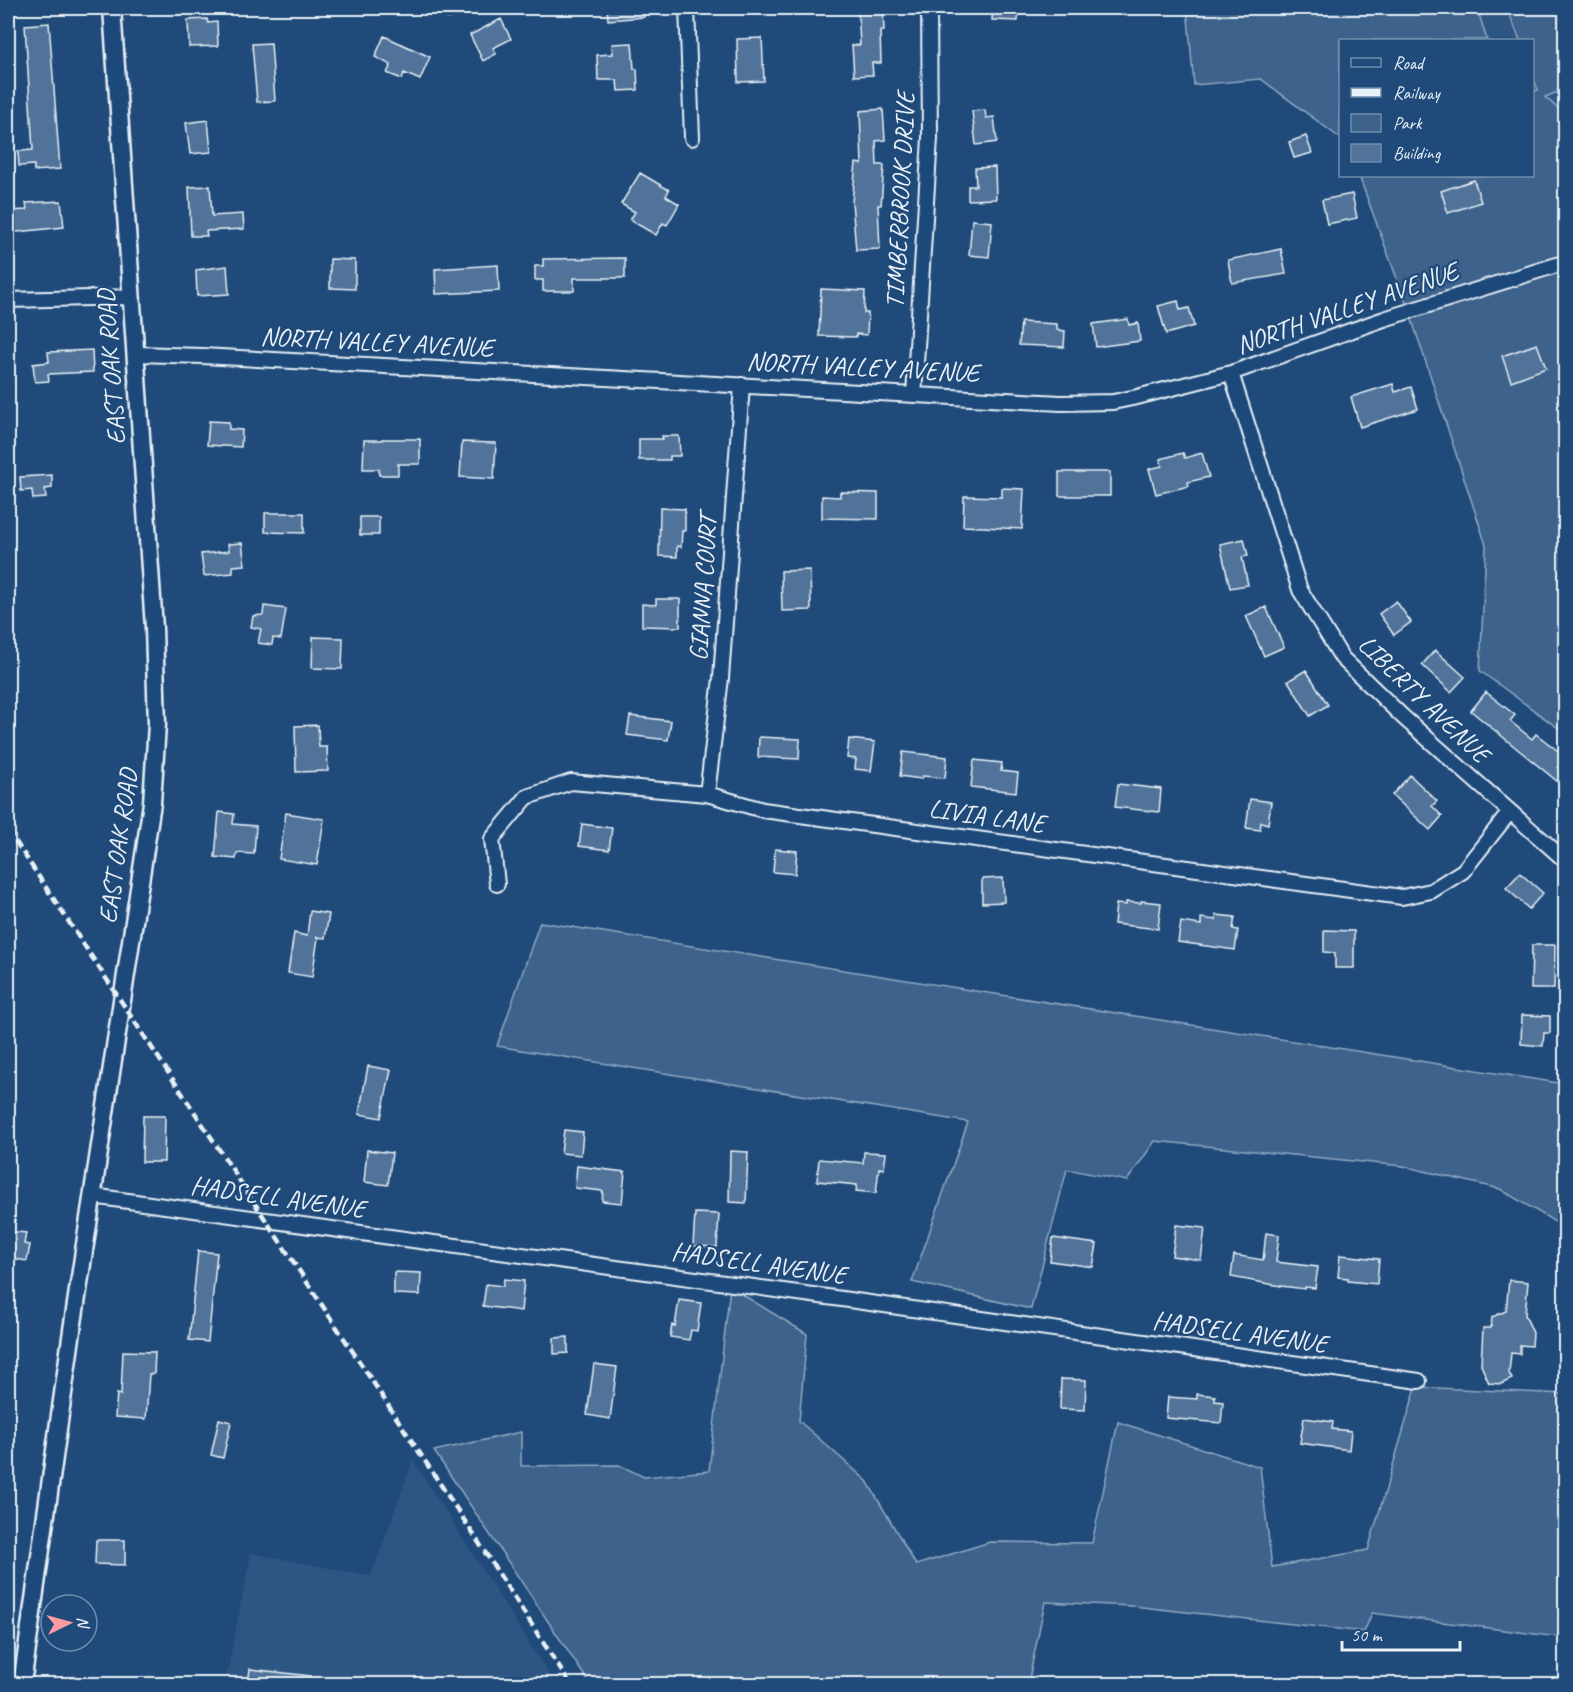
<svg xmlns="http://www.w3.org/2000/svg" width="1573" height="1692" viewBox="0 0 1573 1692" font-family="Caveat,sans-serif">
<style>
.built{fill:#2e5683}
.green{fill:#3c628c;stroke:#92aac2;stroke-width:1.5}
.building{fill:#517399;stroke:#e8f1f8;stroke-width:1.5}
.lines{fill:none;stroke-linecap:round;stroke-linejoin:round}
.minor-casing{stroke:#e8f1f8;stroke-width:18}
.tertiary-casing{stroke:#e8f1f8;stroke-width:21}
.minor{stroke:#1f4a7a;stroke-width:14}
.tertiary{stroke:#1f4a7a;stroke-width:16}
.rail{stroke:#e8f1f8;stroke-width:4.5;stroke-dasharray:9 4.5;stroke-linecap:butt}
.labels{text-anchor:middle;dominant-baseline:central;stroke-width:4.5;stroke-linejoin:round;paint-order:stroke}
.street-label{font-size:26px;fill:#e8f1f8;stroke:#1f4a7a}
</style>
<rect width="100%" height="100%" fill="#1f4a7a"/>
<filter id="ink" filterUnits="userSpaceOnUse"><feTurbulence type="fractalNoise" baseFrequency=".0167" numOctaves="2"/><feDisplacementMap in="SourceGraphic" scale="12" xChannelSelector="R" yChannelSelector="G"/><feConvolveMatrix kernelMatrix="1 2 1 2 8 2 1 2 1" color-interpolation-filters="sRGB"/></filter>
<g filter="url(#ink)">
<path class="built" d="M1477 8H1565V120L1564 114 1537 90 1533 92 1532 40H1487Z
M413 1460 555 1684H225L251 1553 371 1576Z"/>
<path class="green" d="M1187 8H1477L1487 40H1340V138L1261 79 1194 85Z
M1507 8H1565V89L1545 97 1564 114 1566 121 1565 733 1480 671 1486 545 1409 311 1359 176H1532L1533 92 1538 90 1533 76 1532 40H1520Z
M540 922 1565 1084V1228L1500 1189 1403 1166 1155 1141 1127 1181 1067 1169 1031 1309 912 1282 968 1122 497 1046Z
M730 1287 807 1334 799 1421 867 1481 916 1565 990 1542 1092 1543 1118 1422 1260 1467 1272 1567 1368 1550 1416 1387 1565 1394V1638L1372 1613 1364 1632 1133 1606 1045 1602 1028 1684H590L434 1451 521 1432V1466L619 1465 644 1477 709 1471Z"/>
<path class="building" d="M607 8H643L644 17 608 20Z
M858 8H883L884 31H880L881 63H872L873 75 854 76 852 45H860Z
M993 8H1019L1018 21 992 20Z
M207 19 208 23 217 22 218 46 189 47 188 20Z
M501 19 511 39 493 48 496 54 483 61 470 35Z
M49 23 60 169 34 171V165L19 166 18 151 33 150 25 25Z
M384 36 430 57 420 80 404 73 402 79 387 73 391 65 375 57Z
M762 38 764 81 738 82 737 39Z
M271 43 275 101 257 102 252 44Z
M632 43 634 69H637L638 90 618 91 617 80H598L597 55 613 54 612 44Z
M883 109 885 140 876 141 877 165H884L881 205H878L880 249 856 250 852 202 856 163 862 164 860 111Z
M985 110 986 118 994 117 997 142 976 145 972 111Z
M208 120 211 152 190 154 186 123Z
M1306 136 1312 153 1294 158 1289 142Z
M995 167 996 199 968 200V186H976L975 168Z
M640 173 669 190 666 196 679 204 667 225 663 223 656 235 630 220 635 212 621 204Z
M1474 180 1481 202 1448 213 1441 191Z
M210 186 212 216 243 214 244 229 206 231 207 236H191L189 187Z
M1352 194 1357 218 1327 224 1322 200Z
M61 201 64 227 8 233V211L27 210 26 203Z
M972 220 992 222 989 257 969 255Z
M1281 249 1286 274 1232 283 1228 260Z
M625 258V278H574V291H543V280H535V266H543V259Z
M330 259 355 260V289L330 288Z
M498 265 499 291 436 294 435 269Z
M227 266 229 294 197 296 196 270Z
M821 289 865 291 864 313H868L867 335 856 334V337L819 336Z
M1178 301 1180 310 1189 308 1194 326 1166 334 1158 306Z
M1128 319 1129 325 1138 323 1140 341 1096 347 1093 324Z
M1021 322 1057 324V330L1065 331 1064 347 1019 345Z
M1537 344 1546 368 1511 381 1502 356Z
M92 350 93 372 48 374 49 381 35 382 33 364 49 362 48 352Z
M1393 384 1395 392 1411 387 1418 409 1360 427 1351 397Z
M209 421 229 422V429L242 430 241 447 207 445Z
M662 436H679L680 456H670V460H639V439H663Z
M382 439H420V464H398V475H379V469H363L364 440H382Z
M462 442 496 443 494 479 460 477Z
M1183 453 1185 458 1202 453 1209 477 1188 482 1189 486 1156 494 1149 469 1162 466 1160 459Z
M1059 472H1110V496H1059Z
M52 475V488L45 489 46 498 33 499 32 490 21 491 20 477Z
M1002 488 1024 489 1022 529 963 526 964 496 1002 497Z
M840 492 878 493V519L822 518V496L840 497Z
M660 508 685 509V531H682L681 547 677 546V557L659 556Z
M265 513H304V533L265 532Z
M360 517H379V535H360Z
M1244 539 1248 556 1242 557 1248 585 1230 588 1220 544Z
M242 543 245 565 233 566V573L204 576 201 554 229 551 228 544Z
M810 570 811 610 782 611 781 571Z
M656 599H680V627L642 626V604L656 605Z
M1396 601 1411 622 1394 635 1379 614Z
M264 606 286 609 281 639 273 638 272 645 258 643 261 629 251 627 253 616 263 615Z
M1266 607 1284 647 1264 656 1246 616Z
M313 637 343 638 342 669 312 668Z
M1435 650 1465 677 1451 692 1422 665Z
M1306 670 1328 705 1310 716 1288 681Z
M1486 692 1515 715 1510 721 1532 739 1536 734 1566 757V773L1558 782 1471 711Z
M630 716 671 721 668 740 627 735Z
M318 725 319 747H327L328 771 296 772 295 726Z
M759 737 800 739 799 759 758 757Z
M849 739 875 742 871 771 855 769 856 759 847 758Z
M903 752 947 757 945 778 922 776 921 779 900 776Z
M974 760 1002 763 1001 771 1018 773 1016 792 971 787Z
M1410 775 1437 801 1432 806 1442 816 1430 830 1392 795Z
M1118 784 1161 789 1159 812 1115 807Z
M1250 799 1271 802 1268 824 1261 822 1260 830 1246 828Z
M219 812 234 814 233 824 256 826 254 854 237 853 236 859 215 857Z
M286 813 324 819 317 865 279 859Z
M582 824 612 828 609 850 579 846Z
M775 849 797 851 795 874 773 872Z
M1520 873 1543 893 1529 909 1506 888Z
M1003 878 1004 902 982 903V879Z
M1141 901 1161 903 1158 929 1114 924 1116 904 1126 905V902L1141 903Z
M310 911 329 914 325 938 316 937 318 938 312 977 288 973 294 933 307 936Z
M1216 915 1235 917 1233 929 1238 930 1235 950 1178 942 1181 922 1201 925V918L1216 920Z
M1324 930 1354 931V968H1335V953L1324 952Z
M1532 945H1555L1554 989H1531Z
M1522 1015 1550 1016V1033H1544L1543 1046 1521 1044Z
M368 1066 391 1070 381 1118 359 1114Z
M143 1116H165L164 1162H142Z
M564 1130 583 1132 581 1155 561 1153Z
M367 1150 392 1153 388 1185 364 1182Z
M730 1151 748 1152 746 1203 729 1202Z
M864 1152 886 1153 884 1169 879 1168 876 1193 856 1191 857 1185 817 1181 819 1159 863 1163Z
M577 1166 625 1172 622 1203 602 1201 603 1191 575 1188Z
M695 1213 719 1214 717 1247 693 1246Z
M1176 1225 1205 1228 1201 1260 1172 1256Z
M8 1231 26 1233 24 1244 30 1245 27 1261 8 1258Z
M1266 1233 1279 1235 1276 1262 1318 1267 1315 1288 1305 1287V1289L1281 1286 1231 1277 1234 1255 1263 1260Z
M1053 1238 1097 1244 1093 1267 1050 1261Z
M198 1251 217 1253 208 1342 189 1340Z
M1340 1255 1379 1259 1377 1284 1348 1281V1278L1338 1277Z
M394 1272 421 1273 420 1295 394 1294Z
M504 1279 524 1281 521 1311 483 1306 486 1284 503 1286Z
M1509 1280 1528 1282 1525 1315 1533 1333 1532 1346 1520 1345V1354L1511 1353 1509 1373 1512 1379 1501 1384 1489 1383 1481 1365 1483 1328H1491L1492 1317 1506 1311Z
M679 1300 701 1303 697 1331 691 1330 689 1340 670 1337 672 1325 675 1326Z
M568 1337V1353L554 1354V1338Z
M123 1351 155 1352 154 1374H149L146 1419 115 1417 117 1394 121 1395Z
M594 1364 617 1367 610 1419 587 1415Z
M1061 1379 1086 1380 1085 1410 1060 1409Z
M1197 1394 1215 1396V1401L1223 1402 1221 1423 1166 1418 1168 1397 1197 1399Z
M1304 1418 1333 1422 1332 1429 1351 1431 1349 1450 1300 1443Z
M219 1419 231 1422 223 1458 211 1455Z
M96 1540H125V1565L95 1564Z
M250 1669 310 1676 309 1684H248Z"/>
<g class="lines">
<defs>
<path id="minor" d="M447 8 448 10
M687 8 692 138
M8 300 132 297
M136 354 202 356 1061 403 1113 402 1137 397 1231 373 1384 319 1566 262
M1231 373 1300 590 1342 658 1403 717 1566 861
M914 395 930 138 929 8
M707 794 721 678 742 385
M497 884 492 839 527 797 571 782 707 794 763 810 1402 897 1431 891 1463 871 1509 813
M92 1196 849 1300 1419 1381"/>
<path id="tertiary" d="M22 1684 72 1330 152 803 157 724 154 628 112 8"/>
</defs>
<use href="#minor" class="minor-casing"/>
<use href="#tertiary" class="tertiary-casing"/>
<use href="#minor" class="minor"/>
<use href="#tertiary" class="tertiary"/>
<path class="rail" d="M8 830 470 1529 570 1684"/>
</g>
</g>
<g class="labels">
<g class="street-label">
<text transform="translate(900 200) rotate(-87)">TIMBERBROOK DRIVE</text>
<text transform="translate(1347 308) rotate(-19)">NORTH VALLEY AVENUE</text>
<text transform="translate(377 342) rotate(3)">NORTH VALLEY AVENUE</text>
<text transform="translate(111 367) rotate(-94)">EAST OAK ROAD</text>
<text transform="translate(863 367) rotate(3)">NORTH VALLEY AVENUE</text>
<text transform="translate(703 588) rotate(-86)">GIANNA COURT</text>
<text transform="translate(1424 699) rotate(44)">LIBERTY AVENUE</text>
<text transform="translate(987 816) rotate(8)">LIVIA LANE</text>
<text transform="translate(118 846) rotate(-82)">EAST OAK ROAD</text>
<text transform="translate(278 1197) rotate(8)">HADSELL AVENUE</text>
<text transform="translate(759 1263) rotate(8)">HADSELL AVENUE</text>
<text transform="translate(1240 1332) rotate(8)">HADSELL AVENUE</text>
</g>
</g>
<rect width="1573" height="1692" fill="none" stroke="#1f4a7a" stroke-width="30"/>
<rect x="15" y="15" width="1543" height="1662" fill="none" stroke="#e8f1f8" stroke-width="2" filter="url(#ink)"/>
<rect x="1339" y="39" width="195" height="138" fill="#1f4a7a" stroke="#6f8dac" stroke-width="1.5"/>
<rect x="1351" y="58" width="30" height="9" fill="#1f4a7a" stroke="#6f8dac" stroke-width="1.5"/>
<text x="1393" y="69" font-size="18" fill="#e8f1f8">Road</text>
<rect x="1351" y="88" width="30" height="9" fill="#e8f1f8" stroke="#6f8dac" stroke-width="1.5"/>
<text x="1393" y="99" font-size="18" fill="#e8f1f8">Railway</text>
<rect x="1351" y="114" width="30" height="18" fill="#3c628c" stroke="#6f8dac" stroke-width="1.5"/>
<text x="1393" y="129" font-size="18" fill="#e8f1f8">Park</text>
<rect x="1351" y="144" width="30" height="18" fill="#517399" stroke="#6f8dac" stroke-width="1.5"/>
<text x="1393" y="159" font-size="18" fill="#e8f1f8">Building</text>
<g transform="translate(69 1623) rotate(85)"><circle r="28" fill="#1f4a7a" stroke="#6f8dac" stroke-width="1.5"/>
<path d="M0-4.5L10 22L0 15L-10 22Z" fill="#ff9aa2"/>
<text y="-9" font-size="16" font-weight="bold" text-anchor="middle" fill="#e8f1f8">N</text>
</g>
<path d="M1342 1641v9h118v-9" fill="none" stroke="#e8f1f8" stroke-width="3"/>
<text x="1351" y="1641" font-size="18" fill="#e8f1f8" stroke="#1f4a7a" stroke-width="4.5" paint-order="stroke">50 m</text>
</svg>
